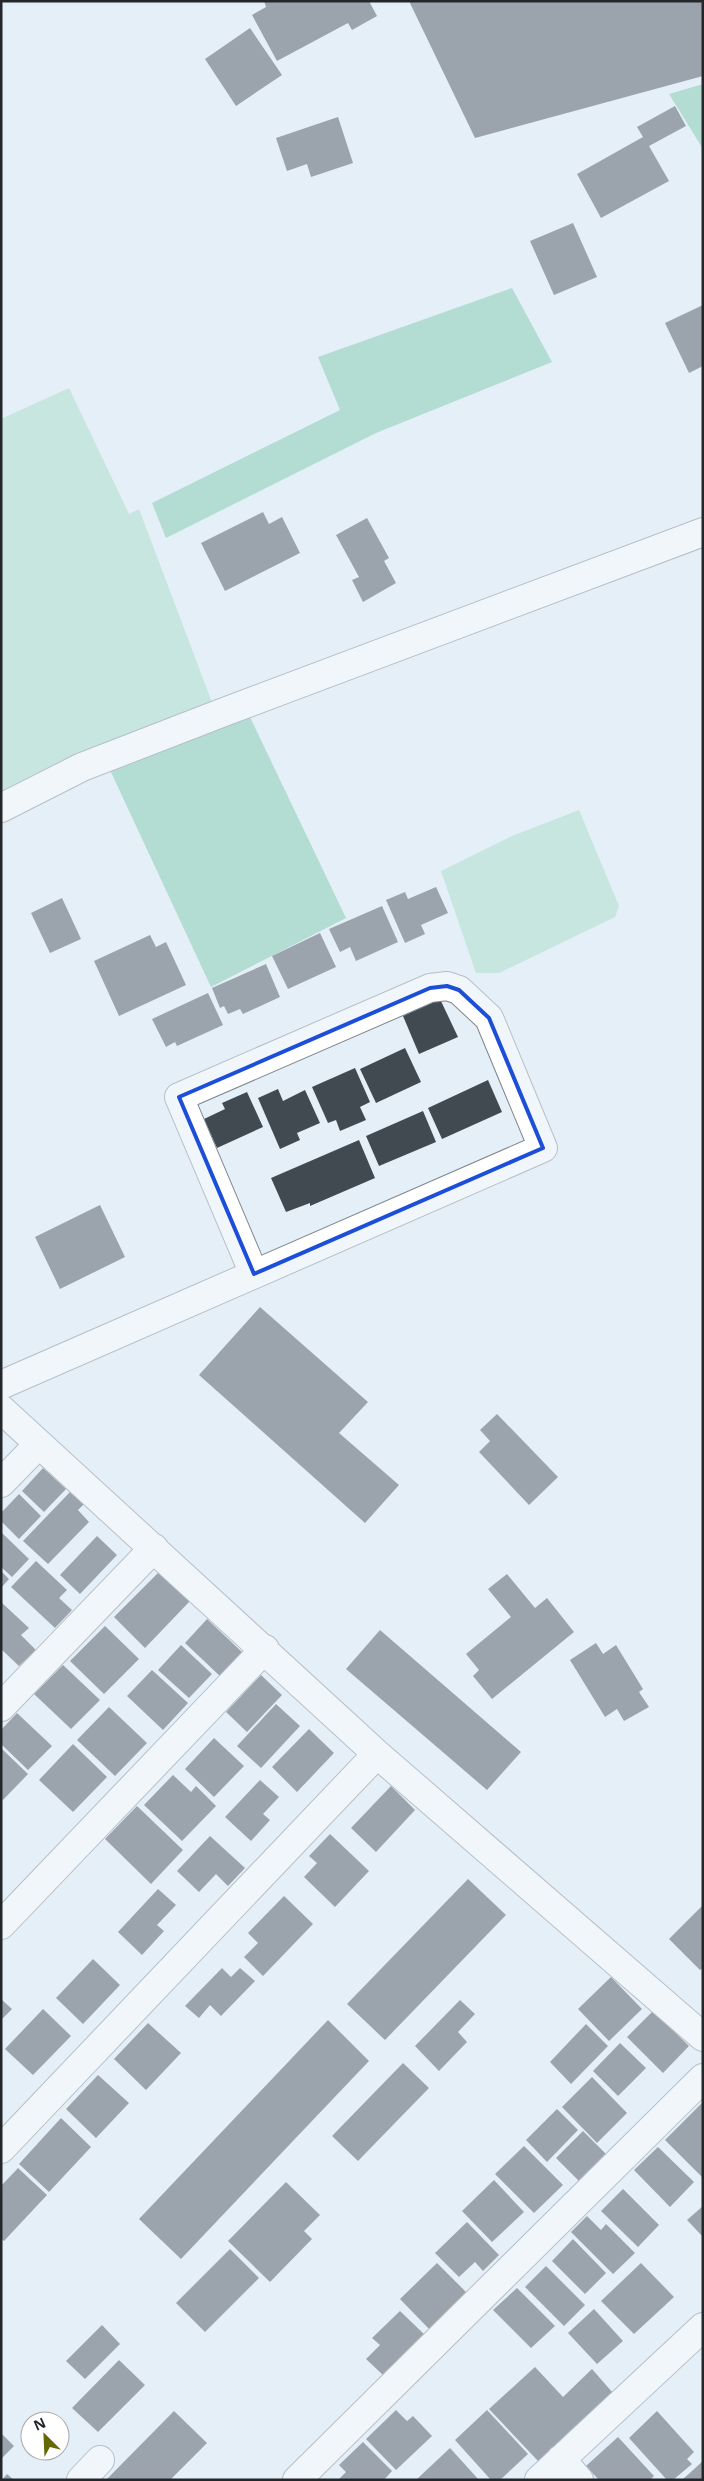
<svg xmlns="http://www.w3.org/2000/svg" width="704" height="2481" viewBox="0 0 704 2481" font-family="'Open Sans',sans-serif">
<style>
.green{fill:#9fdcc0}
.forest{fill:#75c8a4}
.building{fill:#424a51}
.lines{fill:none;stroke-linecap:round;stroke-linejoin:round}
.street-casing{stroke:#7d868e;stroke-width:30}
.street{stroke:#fff;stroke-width:28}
.marked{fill:none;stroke:#1d4ed8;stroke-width:4;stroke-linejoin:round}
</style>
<rect width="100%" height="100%" fill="#e5eff8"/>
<path class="green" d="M69 388 129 514 139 509 213 705 1 795V419Z
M579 810 619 906 615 917 499 973H476L441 871 512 836Z"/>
<path class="forest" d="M703 84V149L669 94Z
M512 288 552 362 376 433 166 538 152 503 340 410 318 357Z
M249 715 346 918 211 987 110 770Z"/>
<path class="building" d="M264 1H369L377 16 352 30 348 23 277 61 252 15 266 7Z
M409 1H703V76L475 138Z
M250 28 282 75 236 106 205 59Z
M675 106 686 126 649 146 669 181 601 218 577 174 643 137 637 127Z
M338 117 353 163 311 177 307 164 287 171 276 138Z
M573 223 597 277 554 295 530 241Z
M703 305V366L689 373 665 323Z
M263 512 269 524 282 517 300 553 225 591 201 543Z
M367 518 389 558 384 561 396 583 363 602 352 580 359 577 336 535Z
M436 887 448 913 421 925 425 934 405 943 386 900 405 892 408 899Z
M62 898 81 939 50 953 31 913Z
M382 906 398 942 356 961 350 947 340 952 329 929Z
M320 933 336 967 288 989 272 956Z
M150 935 156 947 166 942 186 985 119 1016 94 961Z
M266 964 280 997 243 1014 240 1009 228 1014 224 1006 220 1008 212 988Z
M208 993 223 1025 177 1046 175 1042 166 1047 152 1019Z
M440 999 458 1037 419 1054 403 1016Z
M405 1048 421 1082 376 1103 360 1069Z
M355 1068 370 1102 360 1107 366 1120 340 1131 336 1120 328 1123 312 1087Z
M488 1080 502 1112 442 1139 428 1108Z
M278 1089 283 1101 305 1090 320 1123 297 1133 300 1140 280 1149 258 1098Z
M247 1092 263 1127 217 1148 204 1119 225 1109 222 1103Z
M423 1111 436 1142 379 1166 366 1136Z
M359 1140 375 1178 310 1206V1203L286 1212 271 1178Z
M100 1205 125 1257 60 1289 35 1237Z
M260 1307 368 1402 339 1433 399 1485 365 1523 199 1375Z
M497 1414 558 1477 529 1505 479 1452 490 1441 480 1430Z
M43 1468 66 1489 44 1512 22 1491Z
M71 1491 84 1504 78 1510 89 1522 48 1564 23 1541Z
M19 1494 41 1516 19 1539 1 1521V1513Z
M1 1532 29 1559 12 1577 1 1567Z
M97 1536 117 1555 80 1594 60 1575Z
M36 1561 67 1590 59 1598 72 1610 55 1628 11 1587Z
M1 1571 9 1579 1 1588Z
M159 1572 190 1601 145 1648 114 1617Z
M507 1574 535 1608 547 1598 574 1632 492 1699 473 1676 479 1670 466 1654 511 1617 488 1589Z
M1 1602 29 1628 21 1635 36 1650 19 1666 1 1649Z
M207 1619 243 1653 221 1677 185 1643Z
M105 1626 139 1659 104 1694 70 1661Z
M380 1630 521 1752 487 1790 346 1669Z
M596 1643 603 1654 616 1645 643 1689 639 1692 649 1707 624 1721 617 1709 605 1717 570 1660Z
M181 1645 212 1674 189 1698 158 1670Z
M63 1665 100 1700 71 1729 34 1694Z
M152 1670 188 1703 163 1730 127 1696Z
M261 1675 282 1695 247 1732 226 1712Z
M276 1704 300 1726 261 1768 237 1746Z
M109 1707 147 1743 115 1776 77 1740Z
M17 1713 52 1746 28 1770 1 1744V1730Z
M309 1729 334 1753 297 1792 272 1767Z
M214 1738 244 1766 214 1797 185 1769Z
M73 1744 107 1777 73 1812 39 1780Z
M1 1748 28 1774 3 1800 1 1798Z
M173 1775 191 1792 196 1786 216 1806 182 1841 144 1805Z
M260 1780 279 1797 263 1814 270 1820 251 1841 225 1817Z
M391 1786 415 1810 376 1852 351 1828Z
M137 1806 183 1850 151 1884 105 1839Z
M330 1834 369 1871 335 1907 304 1877 317 1863 309 1856Z
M210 1836 245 1868 228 1886 216 1874 199 1892 177 1871Z
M468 1879 506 1915 385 2040 347 2004Z
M158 1889 176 1905 157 1925 164 1931 142 1955 118 1932Z
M284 1896 313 1924 263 1976 244 1957 258 1943 248 1933Z
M703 1905V1968L700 1970 669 1939Z
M93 1959 120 1985 83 2024 56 1998Z
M222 1968 231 1977 240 1968 255 1981 221 2016 210 2005 199 2018 185 2006Z
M611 1977 642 2009 609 2041 578 2009Z
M1 1999 12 2009 1 2020Z
M460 2000 475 2014 458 2032 467 2042 439 2071 415 2046Z
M43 2009 71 2036 33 2075 5 2049Z
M653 2011 689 2046 663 2073 627 2037Z
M328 2020 369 2061 181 2259 139 2219Z
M148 2023 181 2053 146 2090 114 2059Z
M586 2024 608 2046 571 2084 550 2062Z
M620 2043 646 2068 618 2096 593 2071Z
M403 2063 429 2088 358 2161 332 2136Z
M98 2075 129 2103 96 2138 66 2109Z
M592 2077 627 2113 597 2143 562 2107Z
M703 2102V2178L665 2140Z
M557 2109 578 2130 547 2162 526 2140Z
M61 2118 91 2147 49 2192 19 2164Z
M583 2131 608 2156 581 2183 556 2158Z
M524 2146 563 2185 534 2213 495 2174Z
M658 2147 694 2182 670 2207 634 2170Z
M18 2168 47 2195 4 2241 1 2239V2186Z
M494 2180 524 2212 492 2242 462 2211Z
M286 2182 320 2215 304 2231 312 2239 270 2282 228 2241Z
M623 2189 659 2225 638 2247 601 2211Z
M703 2206V2237L687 2220Z
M587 2216 601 2230 606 2224 635 2253 613 2274 571 2232Z
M467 2222 499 2255 483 2271 475 2262 459 2277 435 2253Z
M573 2239 606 2273 585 2294 552 2261Z
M230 2249 259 2278 205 2332 176 2303Z
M437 2263 467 2293 430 2330 400 2299Z
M641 2263 674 2297 634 2334 601 2301Z
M546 2266 585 2305 564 2326 525 2287Z
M517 2288 555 2326 531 2348 493 2310Z
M594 2309 623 2341 597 2364 568 2333Z
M400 2311 426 2336 384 2376 366 2359 380 2345 372 2338Z
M102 2325 120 2344 85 2379 66 2361Z
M119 2360 145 2385 98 2432 72 2408Z
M535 2367 563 2397 592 2369 613 2393 539 2462 489 2409Z
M396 2410 407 2421 413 2416 432 2436 396 2470 366 2439Z
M487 2410 528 2454 500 2480H491L455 2440Z
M174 2411 207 2443 170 2480H106Z
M657 2411 694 2452 687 2459 692 2464 673 2480H667L629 2438Z
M1 2433 14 2446 1 2459Z
M618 2437 654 2476 650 2480H599L586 2466Z
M363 2442 392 2471 384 2480H338L346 2472 339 2465Z
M450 2448 479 2480H416Z
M703 2461V2480H682Z
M7 2474 14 2480H2Z"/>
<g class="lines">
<defs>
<path id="street" d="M1 808 82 767 224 712 703 532
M1 1385 543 1148 489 1018 459 990 447 986 430 988 179 1097 254 1274
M1 1409 377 1754 703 2037
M1 1483 39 1444
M1 1707 154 1548
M1 1925 265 1649
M1 2149 377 1754
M561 2459 579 2480
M81 2480 100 2460
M297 2480 703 2078
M539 2480 703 2327"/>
</defs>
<use href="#street" class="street-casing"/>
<use href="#street" class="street"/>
</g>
<path d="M0 0H704V2481H0ZM447 986 459 990 489 1018 543 1148 254 1274 179 1097 430 988Z" fill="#e5eff8" fill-opacity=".55" fill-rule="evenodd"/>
<path class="marked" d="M447 986 459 990 489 1018 543 1148 254 1274 179 1097 430 988Z"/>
<rect width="704" height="2481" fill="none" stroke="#23272a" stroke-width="5"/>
<g transform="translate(45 2436) rotate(336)"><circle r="24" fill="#ffffff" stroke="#a7a9aa"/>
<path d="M0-4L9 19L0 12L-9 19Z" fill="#636704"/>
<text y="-8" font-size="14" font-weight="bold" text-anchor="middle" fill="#23272a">N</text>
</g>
</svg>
